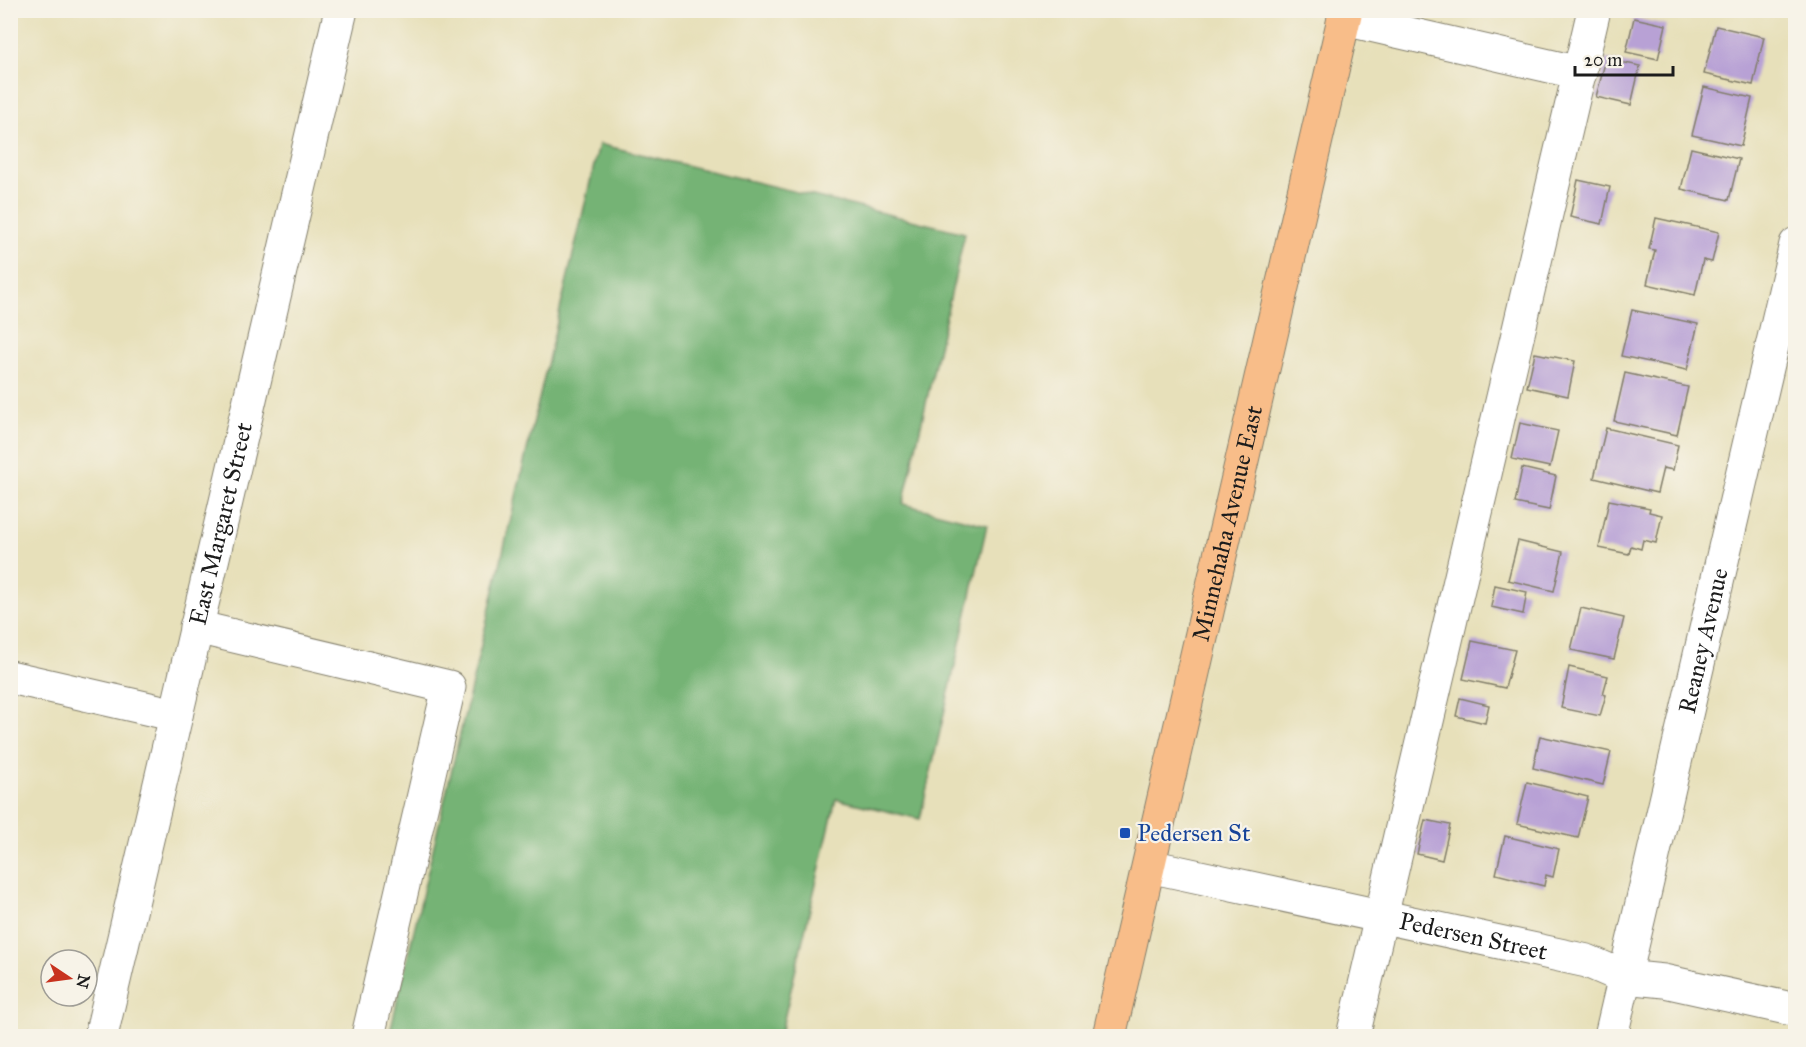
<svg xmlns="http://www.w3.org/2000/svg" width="1806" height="1047" viewBox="0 0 1806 1047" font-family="'IM FELL Great Primer',serif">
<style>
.forest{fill:#74b374;stroke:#486848;stroke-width:1.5}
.building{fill:#b8a1d5}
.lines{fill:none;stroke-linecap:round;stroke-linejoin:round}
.minor-casing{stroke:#827e6b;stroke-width:35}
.major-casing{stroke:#827e6b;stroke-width:35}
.minor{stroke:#fff;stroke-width:33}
.major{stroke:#f8bd89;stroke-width:33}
.transit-dot{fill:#1a4fb4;stroke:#f7f3e8;stroke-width:2}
.labels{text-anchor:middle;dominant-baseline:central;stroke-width:4.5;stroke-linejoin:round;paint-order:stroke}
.street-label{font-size:24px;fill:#1c1c1c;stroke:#f7f3e8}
.transit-label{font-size:24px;fill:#164399;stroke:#f7f3e8;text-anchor:start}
</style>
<rect width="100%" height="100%" fill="#f7f3e8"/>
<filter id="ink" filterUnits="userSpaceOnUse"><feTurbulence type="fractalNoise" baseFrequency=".0167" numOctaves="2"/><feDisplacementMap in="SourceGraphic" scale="12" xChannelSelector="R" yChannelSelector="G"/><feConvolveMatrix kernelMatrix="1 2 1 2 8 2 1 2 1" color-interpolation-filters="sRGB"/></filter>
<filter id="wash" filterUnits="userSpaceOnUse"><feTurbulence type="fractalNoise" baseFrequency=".008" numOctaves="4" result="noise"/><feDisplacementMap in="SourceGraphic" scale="24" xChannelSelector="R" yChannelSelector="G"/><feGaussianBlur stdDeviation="1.35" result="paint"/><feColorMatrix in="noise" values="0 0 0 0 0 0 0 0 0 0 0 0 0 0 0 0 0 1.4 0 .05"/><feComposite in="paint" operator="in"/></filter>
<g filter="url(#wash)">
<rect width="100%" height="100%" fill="#e7e0ba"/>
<path class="forest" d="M599 144 965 233 903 504 987 525 920 819 836 799 780 1036H389Z"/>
<g id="blocks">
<path class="building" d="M1634 18 1666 25 1658 59 1626 52Z
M1716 26 1764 37 1753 85 1704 74Z
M1606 59 1640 66 1631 105 1596 97Z
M1704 87 1752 98 1741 146 1692 135Z
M1691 148 1739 159 1729 200 1681 189Z
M1578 180 1610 187 1602 224 1570 217Z
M1656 218 1719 232 1712 262 1703 260 1695 295 1647 284 1655 250 1649 249Z
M1632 310 1698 324 1687 370 1621 356Z
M1535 353 1575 361 1568 396 1527 387Z
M1625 373 1688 387 1677 435 1614 421Z
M1520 423 1558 431 1550 467 1512 459Z
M1606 428 1678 445 1673 470 1663 468 1657 493 1594 478Z
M1522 468 1556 476 1549 510 1515 503Z
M1609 500 1650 508 1649 512 1662 515 1656 543 1643 540 1641 549 1631 546 1629 554 1599 548Z
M1518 541 1563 552 1554 591 1508 580Z
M1495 585 1527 592 1523 614 1491 607Z
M1581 608 1624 618 1614 659 1571 650Z
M1472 641 1515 650 1505 688 1463 679Z
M1569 667 1608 676 1603 694 1606 695 1600 716 1561 708Z
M1460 698 1489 705 1485 723 1456 716Z
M1540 736 1611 752 1603 785 1533 768Z
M1527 782 1588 797 1578 838 1517 824Z
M1425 820 1450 825 1442 860 1417 854Z
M1505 836 1559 849 1553 877 1546 875 1544 886 1496 874Z"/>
</g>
</g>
<g filter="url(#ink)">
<use href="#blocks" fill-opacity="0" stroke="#827e6b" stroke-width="1.5"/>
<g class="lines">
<defs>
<g id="minor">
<path d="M1344 19 1580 73"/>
<path d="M196 627 449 687 368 1036"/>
<path d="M10 677 176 715"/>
<path id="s1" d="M1149 866 1587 961 1624 977 1664 981 1796 1010"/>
<path id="s2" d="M101 1036 341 10"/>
<path d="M1353 1036 1594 10"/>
<path id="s3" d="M1611 1036 1796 244"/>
</g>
<g id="major">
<path id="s4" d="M1109 1036 1346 10"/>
</g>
</defs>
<use href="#minor" class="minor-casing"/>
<use href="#major" class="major-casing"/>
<use href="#minor" class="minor"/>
<use href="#major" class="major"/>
</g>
</g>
<rect class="transit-dot" x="1119" y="827" width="12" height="12" rx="3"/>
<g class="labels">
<g class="street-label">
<text stroke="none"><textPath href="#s2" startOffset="526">East Margaret Street</textPath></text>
<text stroke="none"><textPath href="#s4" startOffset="526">Minnehaha Avenue East</textPath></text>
<text stroke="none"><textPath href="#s3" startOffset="406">Reaney Avenue</textPath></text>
<text stroke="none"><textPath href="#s1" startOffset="332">Pedersen Street</textPath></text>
</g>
<g class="transit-label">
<text x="1137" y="833">Pedersen St</text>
</g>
</g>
<rect width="1806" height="1047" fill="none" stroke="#f7f3e8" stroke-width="36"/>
<g transform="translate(69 978) rotate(103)"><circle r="28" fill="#f7f3e8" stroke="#9f9d96" stroke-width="1.5"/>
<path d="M0-4.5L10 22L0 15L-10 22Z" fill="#c8321e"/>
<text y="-9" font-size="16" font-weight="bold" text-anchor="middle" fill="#1c1c1c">N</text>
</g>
<path d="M1575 66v9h98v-9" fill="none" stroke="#1c1c1c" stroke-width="3"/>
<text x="1584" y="66" font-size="18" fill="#1c1c1c" stroke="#f7f3e8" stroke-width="4.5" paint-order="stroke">20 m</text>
</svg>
